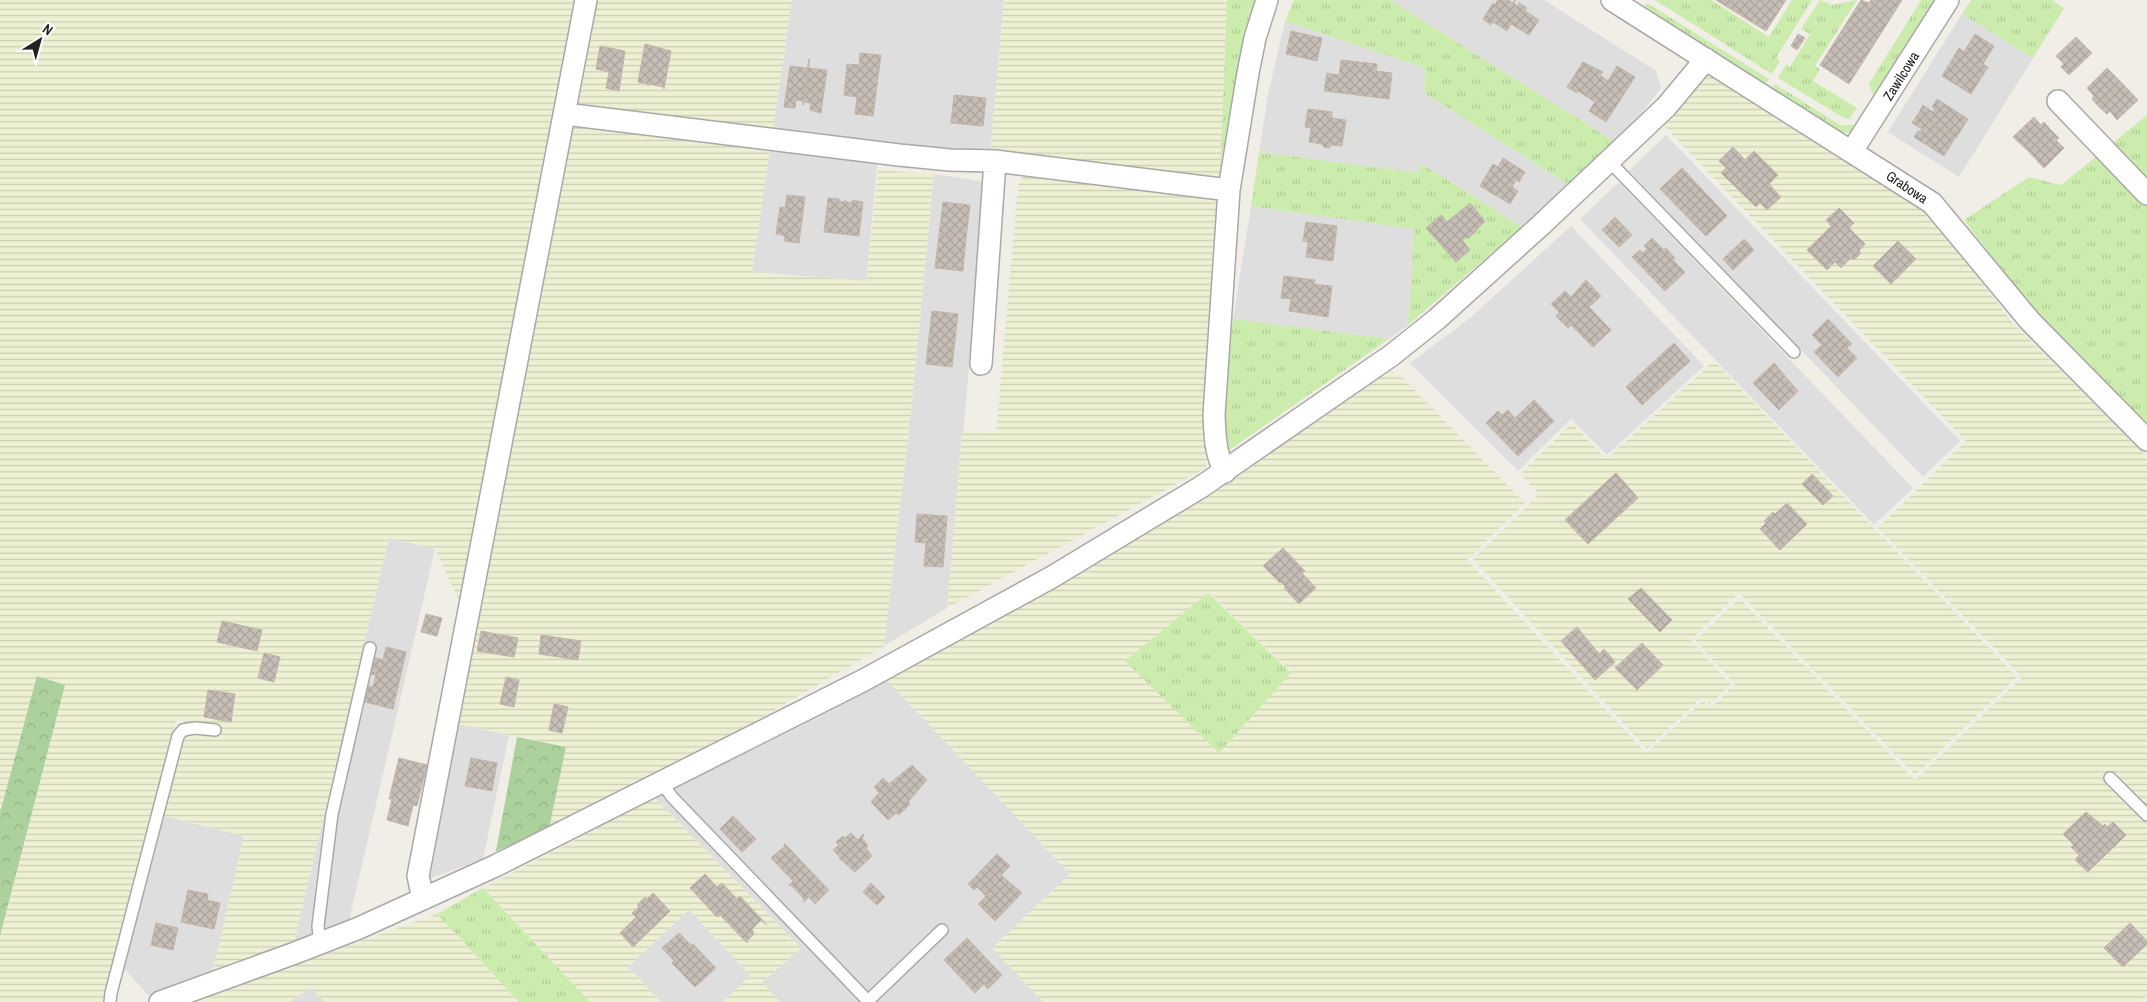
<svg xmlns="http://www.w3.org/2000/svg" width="2147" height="1002" viewBox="0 0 2147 1002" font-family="'Archivo Narrow',sans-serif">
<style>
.residential{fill:#dfdede}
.farmland{fill:url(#farmland-rules);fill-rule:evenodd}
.grass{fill:url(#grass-tufts)}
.forest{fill:url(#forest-crowns)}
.building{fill:url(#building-cross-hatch);stroke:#c4b5a9}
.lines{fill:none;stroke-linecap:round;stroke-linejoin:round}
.lane-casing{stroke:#a8a8a8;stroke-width:14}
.street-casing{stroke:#a8a8a8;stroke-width:24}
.lane{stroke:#fff;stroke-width:11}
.street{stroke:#fff;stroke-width:21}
.labels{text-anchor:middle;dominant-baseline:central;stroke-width:5;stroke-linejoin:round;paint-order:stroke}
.street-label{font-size:14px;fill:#212121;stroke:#fff}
</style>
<defs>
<pattern id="farmland-rules" width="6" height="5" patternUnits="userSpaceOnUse" patternTransform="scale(1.25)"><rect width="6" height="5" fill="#eef0d3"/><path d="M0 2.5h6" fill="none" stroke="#ccceb5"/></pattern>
<pattern id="grass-tufts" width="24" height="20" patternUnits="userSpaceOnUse" patternTransform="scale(1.25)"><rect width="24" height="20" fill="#ccecad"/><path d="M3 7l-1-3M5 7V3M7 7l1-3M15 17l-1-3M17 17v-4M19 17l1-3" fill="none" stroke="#afca95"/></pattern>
<pattern id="forest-crowns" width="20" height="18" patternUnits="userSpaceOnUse" patternTransform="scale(1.25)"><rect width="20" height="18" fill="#acd19c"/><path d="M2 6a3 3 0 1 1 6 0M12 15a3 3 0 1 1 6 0" fill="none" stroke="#94b386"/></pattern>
<pattern id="building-cross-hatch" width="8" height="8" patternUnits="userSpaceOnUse" patternTransform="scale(1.25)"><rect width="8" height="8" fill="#c6beb6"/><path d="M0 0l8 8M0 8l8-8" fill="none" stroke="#aaa39c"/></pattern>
</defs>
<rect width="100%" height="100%" fill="#f1eee7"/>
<path class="residential" d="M792 0H1004L990 156 879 147 866 281 752 272Z
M1390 0H1544L1656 71 1661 88 1618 144Z
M1962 14 2033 58 1959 177 1888 132Z
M1285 21 1425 68 1424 93 1571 186 1522 227 1420 163 1419 173 1259 152 1268 95Z
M1666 135 1960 441 1923 477 1629 171Z
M934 174 986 182 947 608 884 646 910 420Z
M1619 182 1913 488 1874 525 1580 219Z
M1251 206 1414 229 1408 325 1389 339 1233 319Z
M1571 226 1704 366 1607 455 1571 419 1518 471 1410 363 1470 318Z
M389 538 435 549 349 921 294 943Z
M883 676 1070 874 992 948 1043 1002H780L762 982 801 948 655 798 726 758Z
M453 723 509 735 483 859 421 882Z
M164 816 244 836 213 970 148 995 124 968Z
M689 910 751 976 723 1002H661L628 967Z
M311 988 325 1002H289Z"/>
<path class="farmland" d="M0 0H792L752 272 866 281 878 170 934 174 910 420 884 646 677 767 549 829 566 747 453 723 471 627 435 549 389 538 294 943 213 970 244 836 164 816 185 718 176 721 102 1002H0V936L65 685 0 813Z
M1004 0H1227L1220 177 1207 179 990 156Z
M1701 77H1718L1914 203 1928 217 1968 264 2010 320 2147 457V996L2139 1002H1043L992 948 1070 874 883 676 1377 374 1393 372 1402 377 1525 503 1467 560 1646 753 1703 701 1711 708 1735 684 1695 641 1739 598 1915 780 2022 677 1878 528 1966 441 1661 123ZM1210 594 1291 672 1219 752Z
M1026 171 1211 195 1217 204 1206 468 947 608 962 431 996 433 1018 185Z
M1714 361 2017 677 1915 775 1739 593 1691 640 1731 685 1710 704 1701 698 1647 749 1473 559 1539 494 1520 474 1572 423 1606 459Z
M655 798 801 948 762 982 780 1002H723L750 975 689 910 628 967 661 1002H590L483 888Z
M437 914 519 1002H325L311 988 289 1002H188Z"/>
<path class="grass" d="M1227 0H1260L1228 172 1220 177Z
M1294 0H1390L1618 144 1571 186 1424 93 1425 68 1285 21Z
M1655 0H1711L1769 37 1792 0H1812L1776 58 1780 61 1772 74Z
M1820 0 1832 5 1857 0 1815 66 1820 69 1813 81 1857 108 1849 119 1842 117 1778 78 1786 64 1790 67 1810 34 1801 29Z
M1921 0H1937L1877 95H1873L1869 84Z
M1971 0H2052L2064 8 2033 58 1962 14Z
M1647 3 1769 79 1765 85 1643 9Z
M1775 84 1840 125H1854L1857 127 1849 133 1840 132 1771 89Z
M2147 115V426L2074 354 2021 296 1964 220 2029 177 2061 185Z
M1259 152 1419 173 1420 163 1522 227 1408 325 1414 229 1251 206Z
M1233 319 1389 339 1228 451 1220 449V411Z
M1208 593 1291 673 1219 753 1125 661Z
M483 888 590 1002H519L437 914Z"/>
<path class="forest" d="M37 676 65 685 0 936V813Z
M517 737 566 747 549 829 496 851Z"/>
<path class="building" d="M1498 0H1508L1513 3 1515 0 1514 4 1518 6 1519 3 1527 8 1525 11 1539 20 1529 35 1511 24 1507 31 1493 22 1491 25 1483 19 1493 3 1495 5Z
M1716 0H1786L1766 31Z
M1861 0 1869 3 1871 0H1902L1849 84 1820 65Z
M1291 31 1322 38 1317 61 1286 54Z
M1798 34 1805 38 1797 50 1791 46Z
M1975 34 1994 46 1983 64 1988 67 1971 94 1942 76 1959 48 1964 52Z
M2076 37 2092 53 2069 75 2061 67 2064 64 2056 56Z
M645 44 671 51 664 89 663 87 649 84 648 86V84L638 82Z
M600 46 625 51 619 91 606 88 609 72 596 69Z
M860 53 881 55 873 116 855 114 857 97 844 95 847 64 859 65Z
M809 59 803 105V101L796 100 795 108 784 107 790 66 808 68Z
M809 59V68L827 70 821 113 810 110 811 103 804 102 803 105Z
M1341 60 1377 64 1376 71 1392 73 1389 99 1324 91 1327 73 1339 75Z
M1583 62 1603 72 1600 75 1608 81 1617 66 1635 77 1606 122 1589 111 1595 102 1578 91 1577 93 1567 87Z
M2107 68 2123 84 2099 107 2092 99 2094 96 2087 88Z
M2123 84 2138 100 2117 120 2110 111 2107 114 2099 107Z
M954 95 986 98 983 126 951 123Z
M1937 99 1968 119 1956 138 1918 114 1923 105 1933 112 1935 109 1932 107Z
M1308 109 1332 112V118L1346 120 1342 146 1332 145 1329 148 1324 147 1322 144 1309 142 1311 128 1305 127Z
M1918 114 1955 138 1944 156 1914 137 1918 131 1920 132 1922 129 1912 123Z
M2034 117 2041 125 2044 122 2051 130 2029 152 2013 137Z
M2051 130 2059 138 2056 140 2064 148 2044 168 2029 152Z
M1733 147 1745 160 1754 151 1778 175 1769 184 1781 197 1767 210 1760 203 1756 207 1721 173 1726 168 1719 161Z
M1503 158 1525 172 1519 182 1516 180 1512 187 1518 191 1510 204 1480 186 1493 164 1498 167Z
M1682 168 1727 216 1706 236 1660 189Z
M787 195 805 197 799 243 784 241 785 236 776 234 780 207 785 208Z
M828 198 839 199V201L844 202 846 200V202L852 203V200L863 202 859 236 824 232Z
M943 202 970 205 966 238 939 235Z
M1470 203 1485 221 1468 239 1466 237 1462 240 1470 250 1456 262 1426 228 1441 215 1447 222Z
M1839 208 1854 223 1849 228 1865 244 1859 251 1861 253 1854 260 1851 258 1841 268 1835 262 1827 270 1807 250 1831 226 1826 220Z
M1615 217 1632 235 1619 247 1602 230Z
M1306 222 1337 226 1333 261 1306 257 1308 242 1303 241Z
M939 235 966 238 963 271 935 268Z
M1652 238 1664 250 1666 248 1675 258 1673 260 1685 272 1665 291 1632 257 1640 250 1643 253 1647 249 1644 246Z
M1744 239 1754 250 1733 270 1723 259Z
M1898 241 1916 259 1891 284 1873 266Z
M1284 276 1315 280 1314 284 1332 286 1328 317 1289 311 1291 299 1281 298Z
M1586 280 1601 296 1589 307 1611 330 1593 347 1571 325 1568 328 1556 316 1559 312 1551 304 1565 291 1571 297Z
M932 311 958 314 952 367 926 364Z
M1828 319 1852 344 1847 348 1857 358 1838 377 1814 352 1822 345 1812 335Z
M1674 343 1690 361 1642 405 1626 387Z
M1774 363 1798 391 1779 410 1753 383Z
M1534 400 1554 421 1518 456 1486 423 1498 411 1502 415 1508 410 1515 418Z
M1616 473 1638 498 1588 544 1565 520Z
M1812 474 1833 496 1823 505 1802 484Z
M1787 503 1807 524 1780 550 1760 529 1766 523 1764 521 1773 512 1775 514Z
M917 514 947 516 943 567 924 566 926 543 915 542Z
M1283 548 1305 571 1302 573 1316 588 1299 604 1284 588 1286 587 1281 582 1280 583 1263 566Z
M1641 588 1672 620 1660 632 1628 599Z
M426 614 442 618 437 636 421 632Z
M222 621 262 630 257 651 217 642Z
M1577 627 1599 654 1604 649 1615 662 1595 680 1561 641Z
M481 631 518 638 514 657 477 651Z
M541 635 581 641 578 660 539 654Z
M1642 643 1663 665 1637 690 1615 668Z
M386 647 406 652 393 709 365 702 369 686 373 687 376 675 370 674 374 657 383 660Z
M264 653 280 657 274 682 258 678Z
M506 677 519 680 514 707 500 704Z
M208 690 235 694 231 722 204 717Z
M554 704 568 707 562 733 549 730Z
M399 758 427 765 417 806 413 805 408 826 387 820 392 799H389Z
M471 758 497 763 492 791 465 786Z
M912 765 927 780 908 802 910 804 899 815 896 813 888 820 871 802 879 793 874 787 883 778 889 784Z
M2086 812 2103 826 2105 824 2107 827 2113 822 2126 835 2088 872 2075 860 2079 855 2071 847 2074 845 2063 834Z
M733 816 756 839 742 852 720 829Z
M851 833 858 840 863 834 864 836 862 838 868 846 866 848 872 856 855 872 839 858 840 857 833 850 839 845 836 842 843 836 845 838Z
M784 843 829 890 815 904 809 897 803 902 804 899 791 885 788 886 793 881 771 858 785 846Z
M997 854 1010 866 1001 875 1022 893 995 921 978 904 986 896 977 887 974 890 968 884Z
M705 874 717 887 722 883 737 899 740 896 767 925 761 920 752 929 754 934 747 941V943L720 915 717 917 690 888Z
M871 883 885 897 877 905 863 892Z
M188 890 208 894 207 900 220 903 214 929 181 922Z
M653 893 670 911 633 947 620 933 636 917 632 913 639 907 637 905 645 897 647 899Z
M156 923 178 928 173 950 151 945Z
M2130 923 2147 941V944L2123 967 2104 948Z
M679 933 691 945 693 944 716 968 695 987 672 963 674 961 662 948Z
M967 938 1002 975 988 989 984 984 975 993 944 960Z"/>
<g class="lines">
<defs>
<path id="lane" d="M1609 161 1794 352
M2110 778 2147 815
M662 783 672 797 868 1001 942 930
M320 943 318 926 332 814 370 648
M110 1002 111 993 178 736 183 730 195 728 215 730"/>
<path id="street" d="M1612 0 1932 203 2030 321 2147 440
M2058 101 2147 194
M565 114 899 155 950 160 995 161
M1852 151 1948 0
M981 364 995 161 1229 190
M1225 472C1215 453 1215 436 1214 415L1229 190 1248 73 1255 38 1267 0
M423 899 418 876 586 0
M160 1002 295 953 359 928 495 866 864 680 1052 577 1201 487 1392 355 1437 319 1540 226 1666 107 1706 59"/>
</defs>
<use href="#lane" class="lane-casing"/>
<use href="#street" class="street-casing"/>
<use href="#lane" class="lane"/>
<use href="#street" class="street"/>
</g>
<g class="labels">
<g class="street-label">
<text transform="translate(1901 76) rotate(-58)">Zawilcowa</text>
<text transform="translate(1907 187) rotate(34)">Grabowa</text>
</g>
</g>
<g transform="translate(40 40) rotate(37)" stroke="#ffffff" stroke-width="4" paint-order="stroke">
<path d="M0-4L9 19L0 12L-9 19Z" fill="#212121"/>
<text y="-8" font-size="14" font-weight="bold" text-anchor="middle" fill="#212121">N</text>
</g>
</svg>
